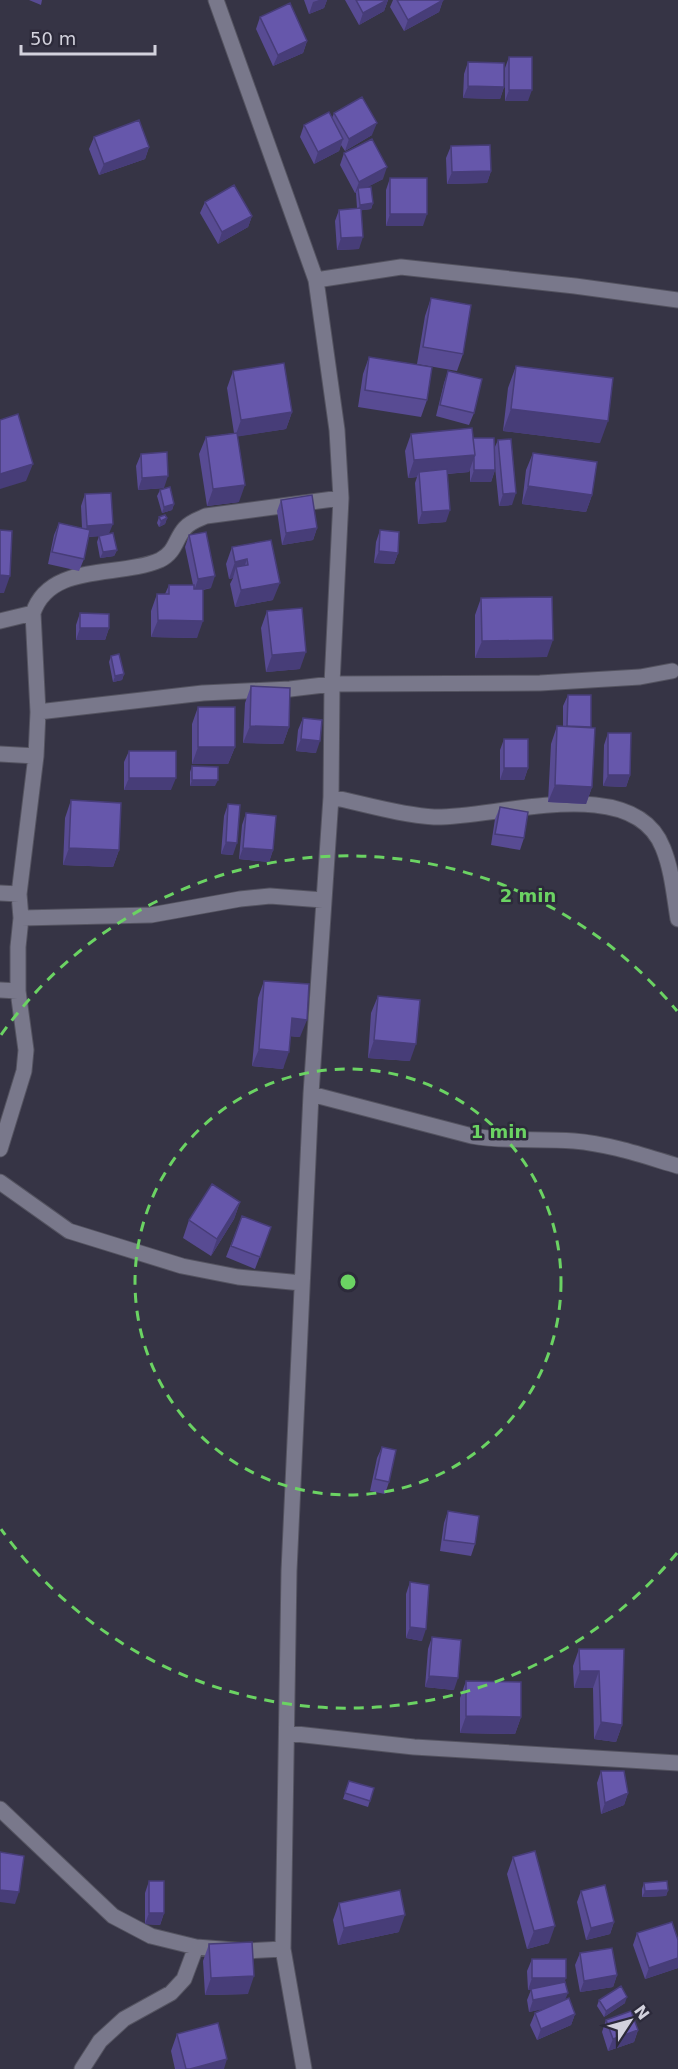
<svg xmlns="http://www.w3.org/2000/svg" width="678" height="2069" viewBox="0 0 678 2069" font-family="'DejaVu Sans',sans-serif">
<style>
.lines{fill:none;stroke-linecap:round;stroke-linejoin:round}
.minor-casing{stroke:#545360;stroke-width:17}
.minor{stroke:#79788b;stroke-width:15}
.wall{fill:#584b93}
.shaded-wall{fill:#473d78}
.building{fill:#6657ab;stroke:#473d78;stroke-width:1.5}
.ring{fill:none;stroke:#6bd363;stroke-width:3;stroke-dasharray:10 8}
.centre{fill:#6bd363;stroke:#2c2a3a;stroke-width:3}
.ring-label{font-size:18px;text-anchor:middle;font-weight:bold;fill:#6bd363;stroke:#2c2a3a;stroke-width:5;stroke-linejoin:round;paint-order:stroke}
</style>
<rect width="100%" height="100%" fill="#363445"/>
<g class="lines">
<defs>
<path id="minor" d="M216 0 316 280 337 430 341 498 332 684 331 797 311 1094 289 1571 283 1949 304 2069
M316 280 401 267 575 286 678 300
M33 613C50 562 119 578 160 560 176 552 175 539 185 528 190 522 199 519 206 516L341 498
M0 621 33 613 38 712
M0 754 36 756 38 712 203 693 290 689 332 684 540 683 640 677 672 671
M331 797C365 804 400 815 434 817 495 819 633 771 663 848 672 870 674 895 678 919
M0 893 19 894 36 756
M19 894 21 918 151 915 240 899 270 896 323 900
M0 990 18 991V947L21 918
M311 1094 472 1136C506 1142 540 1138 574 1141 610 1144 644 1156 678 1166
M0 1149 24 1071 26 1050 18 991
M0 1182 69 1231 182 1266 238 1277 302 1283
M287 1733 414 1747 678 1763
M0 1809 113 1916 151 1936 196 1947 247 1951 283 1949
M82 2069 100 2041 124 2019 171 1993 184 1979 196 1947"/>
</defs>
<use href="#minor" class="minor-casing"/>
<use href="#minor" class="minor"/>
</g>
<path class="wall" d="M29 0H42L41 5Z
M304 0H327L324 8 309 14Z
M345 0H388L384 11 359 25Z
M393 0H443L439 12 404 31 390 7Z
M260 17 307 41 303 53 273 66 256 29Z
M509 57 528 101H505V68Z
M468 62 504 87 500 99 463 98 464 74Z
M334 113 372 135 345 151 341 145 339 151 314 164 300 137 304 125 332 118Z
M94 137 149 147 145 159 99 175 89 149Z
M451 146 491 171 487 183 447 184 446 158Z
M344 153 383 179 367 187 373 203 371 209 362 210 359 249 337 250 335 221 339 210 357 208 356 193H355L340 165Z
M390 178 423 226H386V190Z
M205 202 252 216 248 227 218 244 200 213Z
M431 298 463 354 457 371 417 364 425 316Z
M369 357 427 400 421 417 358 407 363 374Z
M516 366 600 443 503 431 508 388Z
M233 371 292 412 286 429 238 436 239 502 207 506 199 454 206 437 234 433 227 388Z
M448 371 474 413 469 425 436 416 444 383Z
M411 434 473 439 494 449 498 440 512 505 499 506 495 467V470L491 482H470V469L469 472 447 474 446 522 418 524 415 483 417 477 408 478 405 451Z
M533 453 592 495 586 512 522 504 526 470Z
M141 454 164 488 138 490 136 466Z
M160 490 174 504 172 510 162 513 157 496Z
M85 494 109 534 117 550 114 556 100 558 97 542 99 536 88 537 84 559 79 571 48 564 54 535 59 523 82 528 81 506Z
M281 500 317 528 313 540 282 545 277 511Z
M159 517 167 518 165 524 159 527 157 523Z
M380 530 398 553 394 564 374 563 376 542Z
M189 535 211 588 203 590 197 638 151 637V611L157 594H165L169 585H193L185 547Z
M271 540 273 600 235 607 230 584 233 578 229 579 226 564 232 547Z
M481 598 547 657 475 658V615Z
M267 611 300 669 266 672 261 628Z
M80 613 109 628 105 640H76V625Z
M111 656 124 674 122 680 113 682 109 662Z
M251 686 289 727 283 744 243 743 245 703Z
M568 695 590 728 592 787 586 804 548 802 551 744 557 726 563 727V706Z
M198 707 235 747 228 764H192V724Z
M303 718 316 753 296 751 298 730Z
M608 733 630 775 626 787 603 786 604 745Z
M504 739 528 768 524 780H500V750Z
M129 751 171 790H124V762Z
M192 766 215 786H190V772Z
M71 800 119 850 113 867 63 865 65 818Z
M228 804 233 855 221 854 224 816Z
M500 807 524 838 520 850 491 845 495 819Z
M246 813 273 850 269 862 239 859 242 825Z
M264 981 300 1037 290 1036 283 1069 252 1066 258 998Z
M378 996 410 1061 368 1058 371 1013Z
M240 1202 234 1219 211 1256 183 1238 189 1220Z
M242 1216 271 1227 255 1269 226 1257Z
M382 1447 389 1482 385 1494 370 1491 377 1458Z
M448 1511 475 1544 471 1556 440 1551 444 1523Z
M410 1582 422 1641 406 1638V1594Z
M432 1637 454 1690 425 1687 428 1649Z
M579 1649H624L622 1725 616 1742 594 1739 593 1688H574L573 1666Z
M466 1681 521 1717 515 1734 460 1733V1698Z
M601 1771 628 1793 624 1805 601 1814 597 1783Z
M349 1781 374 1788 368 1807 343 1799Z
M513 1857 549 1943 527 1949 507 1874Z
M149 1881 164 1913 160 1925 145 1924V1893Z
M644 1883 668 1890 666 1896 642 1897V1889Z
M581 1891 614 1922 610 1934 586 1940 577 1902Z
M339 1903 399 1932 338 1945 333 1920Z
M637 1933 678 1940V1968L645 1979 633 1945Z
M209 1944 248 1994 205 1995 203 1961Z
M580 1953 617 1975 613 1987 580 1992 575 1965Z
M532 1959 565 1982V2000L575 2014 571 2025 537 2040 530 2025 535 2013 546 2008 529 2012 527 2000 531 1990H528L527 1971Z
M599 2000 625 2003 604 2017 597 2006Z
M606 2020 638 2030 634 2042 608 2051 602 2032Z
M177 2034 224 2069H175L171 2051Z"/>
<path class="shaded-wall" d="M319 0H327L324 8 309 14 313 2Z
M388 0 384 11 359 25 363 13Z
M443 0 439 12 404 31 408 20Z
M307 41 303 53 273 66 278 55Z
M468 86 504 87 500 99 463 98Z
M509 90H532L528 101H505Z
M377 123 372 135 345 151 349 139Z
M343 139 339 151 314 164 318 152Z
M149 147 145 159 99 175 104 164Z
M387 167 383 179 358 192V188L356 193H355L359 182Z
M491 171 487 183 447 184 452 172Z
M373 203 371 209 357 211 360 205Z
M390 214H427L423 226H386Z
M252 216 248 227 218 244 222 232Z
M363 237 359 249 337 250 341 238Z
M511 409 608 421 600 443 503 431Z
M292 412 286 429 235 437 241 420Z
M475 455 469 472 419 476V472L417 477 408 478 414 460Z
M33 464 26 481 0 489V474Z
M474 470H495L491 482H470Z
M168 476 164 488 138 490 142 478Z
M245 485 239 502 207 506 213 489Z
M528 486 592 495 586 512 522 504Z
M516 493 512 505 499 506 503 494Z
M174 504 172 510 162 513 164 507Z
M450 510 446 522 418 524 422 512Z
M167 518 165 524 159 527 161 521Z
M113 524 108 536 83 537 87 526Z
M317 528 313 540 282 545 286 533Z
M117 550 114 556 100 558 103 552Z
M379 551 398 553 394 564 374 563Z
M247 559 241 577 236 567 233 578 229 579 235 562Z
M0 575 10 576 4 593H0Z
M215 576 211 588 194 591 198 579Z
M280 583 273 600 235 607 241 590Z
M158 620 203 621 197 638 151 637Z
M80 628H109L105 640H76Z
M553 640 547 657 475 658 482 641Z
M306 652 300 669 266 672 272 655Z
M124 674 122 680 113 682 115 676Z
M250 726 289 727 283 744 243 743Z
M301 739 320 741 316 753 296 751Z
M198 747H235L228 764H192Z
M504 768H528L524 780H500Z
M608 775H630L626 787 603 786Z
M129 778H176L171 790H124Z
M192 780H218L215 786H190Z
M555 785 592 787 586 804 548 802Z
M226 842 237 843 233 855 221 854Z
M69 848 119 850 113 867 63 865Z
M243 848 273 850 269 862 239 859Z
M292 1018 307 1020 300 1037 286 1036Z
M374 1040 416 1044 410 1061 368 1058Z
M259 1049 289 1052 283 1069 252 1066Z
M240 1202 234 1219 211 1256 217 1239Z
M410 1627 426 1629 422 1641 406 1638Z
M580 1671H599L593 1688H574Z
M429 1676 458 1678 454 1690 425 1687Z
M466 1716 521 1717 515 1734 460 1733Z
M601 1722 622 1725 616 1742 594 1739Z
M628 1793 624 1805 601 1814 605 1803Z
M0 1890 19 1892 15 1904 0 1902Z
M668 1890 666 1896 642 1897 645 1891Z
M149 1913H164L160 1925 145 1924Z
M405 1915 399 1932 338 1945 344 1928Z
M614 1922 610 1934 586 1940 591 1928Z
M555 1926 549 1943 527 1949 534 1931Z
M678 1958V1968L645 1979 649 1968Z
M617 1975 613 1987 580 1992 584 1981Z
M254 1976 248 1994 205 1995 211 1978Z
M532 1978H566L562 1990H528Z
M568 1993 563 2005 529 2012 533 2000Z
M627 1997 625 2003 604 2017 606 2011Z
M575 2014 571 2025 537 2040 541 2029Z
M638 2030 634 2042 608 2051 613 2039Z
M227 2059 224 2069H190Z"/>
<path class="building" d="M356 0H387L363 13Z
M397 0H443L408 20Z
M290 3 307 41 278 55 260 17Z
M509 57H532V90H509Z
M468 62 504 63V87L468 86Z
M362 97 377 123 349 139 334 113Z
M329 112 343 139 318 152 304 125Z
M139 120 149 147 104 164 94 137Z
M372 139 387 167 359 182 344 153Z
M490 145 491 171 452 172 451 146Z
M390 178H427V214H390Z
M234 185 252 216 222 232 205 202Z
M371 187 373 203 360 205 358 188Z
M361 208 363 237 341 238 339 210Z
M431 298 471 305 463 354 423 347Z
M369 357 432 367 427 400 365 390Z
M284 363 292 412 241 420 233 371Z
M516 366 613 378 608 421 511 409Z
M448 371 482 379 474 413 440 405Z
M18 414 33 464 0 474V420Z
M472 428 475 455 414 460 411 434Z
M237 433 245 485 213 489 206 437Z
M473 438H494L495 470H474V457L475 455Z
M511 439 516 493 503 494 498 440Z
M167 452 168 476 142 478 141 454Z
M533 453 597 462 592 495 528 486Z
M447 469 450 510 422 512 419 472Z
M170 487 174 504 164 507 160 490Z
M111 493 113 524 87 526 85 494Z
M312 495 317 528 286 533 281 500Z
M165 515 167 518 161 521 159 517Z
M59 523 90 530 84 559 52 552Z
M0 530 12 531 10 576 0 575Z
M380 530 399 532 398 553 379 551Z
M206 532 215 576 198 579 189 535Z
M113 533 117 550 103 552 99 536Z
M271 540 280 583 241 590 236 567 248 565 247 559 235 562 232 547Z
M169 585H194V589H203V621L158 620 157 594H169Z
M552 597 553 640 482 641 481 598Z
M302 608 306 652 272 655 267 611Z
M80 613 109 614V628H80Z
M119 654 124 674 115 676 111 656Z
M251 686 290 688 289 727 250 726Z
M568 695H591V727L567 726Z
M198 707H235V747H198Z
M303 718 322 720 320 741 301 739Z
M557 726 595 728 592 787 555 785Z
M608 733H631L630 775H608Z
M504 739H528V768H504Z
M129 751H176V778H129Z
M192 766 218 767V780H192Z
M71 800 121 803 119 850 69 848Z
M228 804 240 805 237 843 226 842Z
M500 807 528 812 524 838 495 834Z
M246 813 276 816 273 850 243 848Z
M264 981 309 984 307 1020 292 1018 289 1052 259 1049Z
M378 996 420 1000 416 1044 374 1040Z
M212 1184 240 1202 217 1239 189 1220Z
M242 1216 271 1227 260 1257 231 1246Z
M382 1447 396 1450 389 1482 375 1479Z
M448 1511 479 1516 475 1544 444 1540Z
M410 1582 429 1585 426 1629 410 1627Z
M432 1637 461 1640 458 1678 429 1676Z
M579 1649H624L622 1725 601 1722 599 1671H580Z
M466 1681 521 1682V1717L466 1716Z
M601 1771H624L628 1793 605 1803Z
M349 1781 374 1788 370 1801 345 1793Z
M535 1851 555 1926 534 1931 513 1857Z
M0 1852 24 1856 19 1892 0 1890Z
M149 1881H164V1913H149Z
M667 1881 668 1890 645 1891 644 1883Z
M605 1885 614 1922 591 1928 581 1891Z
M400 1890 405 1915 344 1928 339 1903Z
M672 1922 678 1940V1958L649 1968 637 1933Z
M252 1942 254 1976 211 1978 209 1944Z
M612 1948 617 1975 584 1981 580 1953Z
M532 1959H566V1978H532Z
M565 1982 568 1993 533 2000 531 1989Z
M621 1986 627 1997 606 2011 599 2000Z
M569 1998 575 2014 541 2029 535 2013Z
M631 2011 638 2030 613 2039 606 2020Z
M218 2023 227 2059 190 2069H186L177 2034Z"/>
<g class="ring">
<circle cx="348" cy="1282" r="213"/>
<path d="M677 1553A426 426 0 0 1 1 1529M1 1035A426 426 0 0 1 677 1011"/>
</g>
<circle cx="348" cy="1282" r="9" class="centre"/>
<g class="ring-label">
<text x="528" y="902">2 min</text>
<text x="499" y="1138">1 min</text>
</g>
<g transform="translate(630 2021) rotate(54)" stroke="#2c2a3a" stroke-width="4.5" paint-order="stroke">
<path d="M0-4.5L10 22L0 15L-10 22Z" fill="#d3d2dd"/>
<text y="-9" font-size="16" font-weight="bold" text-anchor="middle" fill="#d3d2dd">N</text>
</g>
<path d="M21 45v9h134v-9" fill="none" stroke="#d3d2dd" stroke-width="3"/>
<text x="30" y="45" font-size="18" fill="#d3d2dd" stroke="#2c2a3a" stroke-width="4.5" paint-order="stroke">50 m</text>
</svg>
